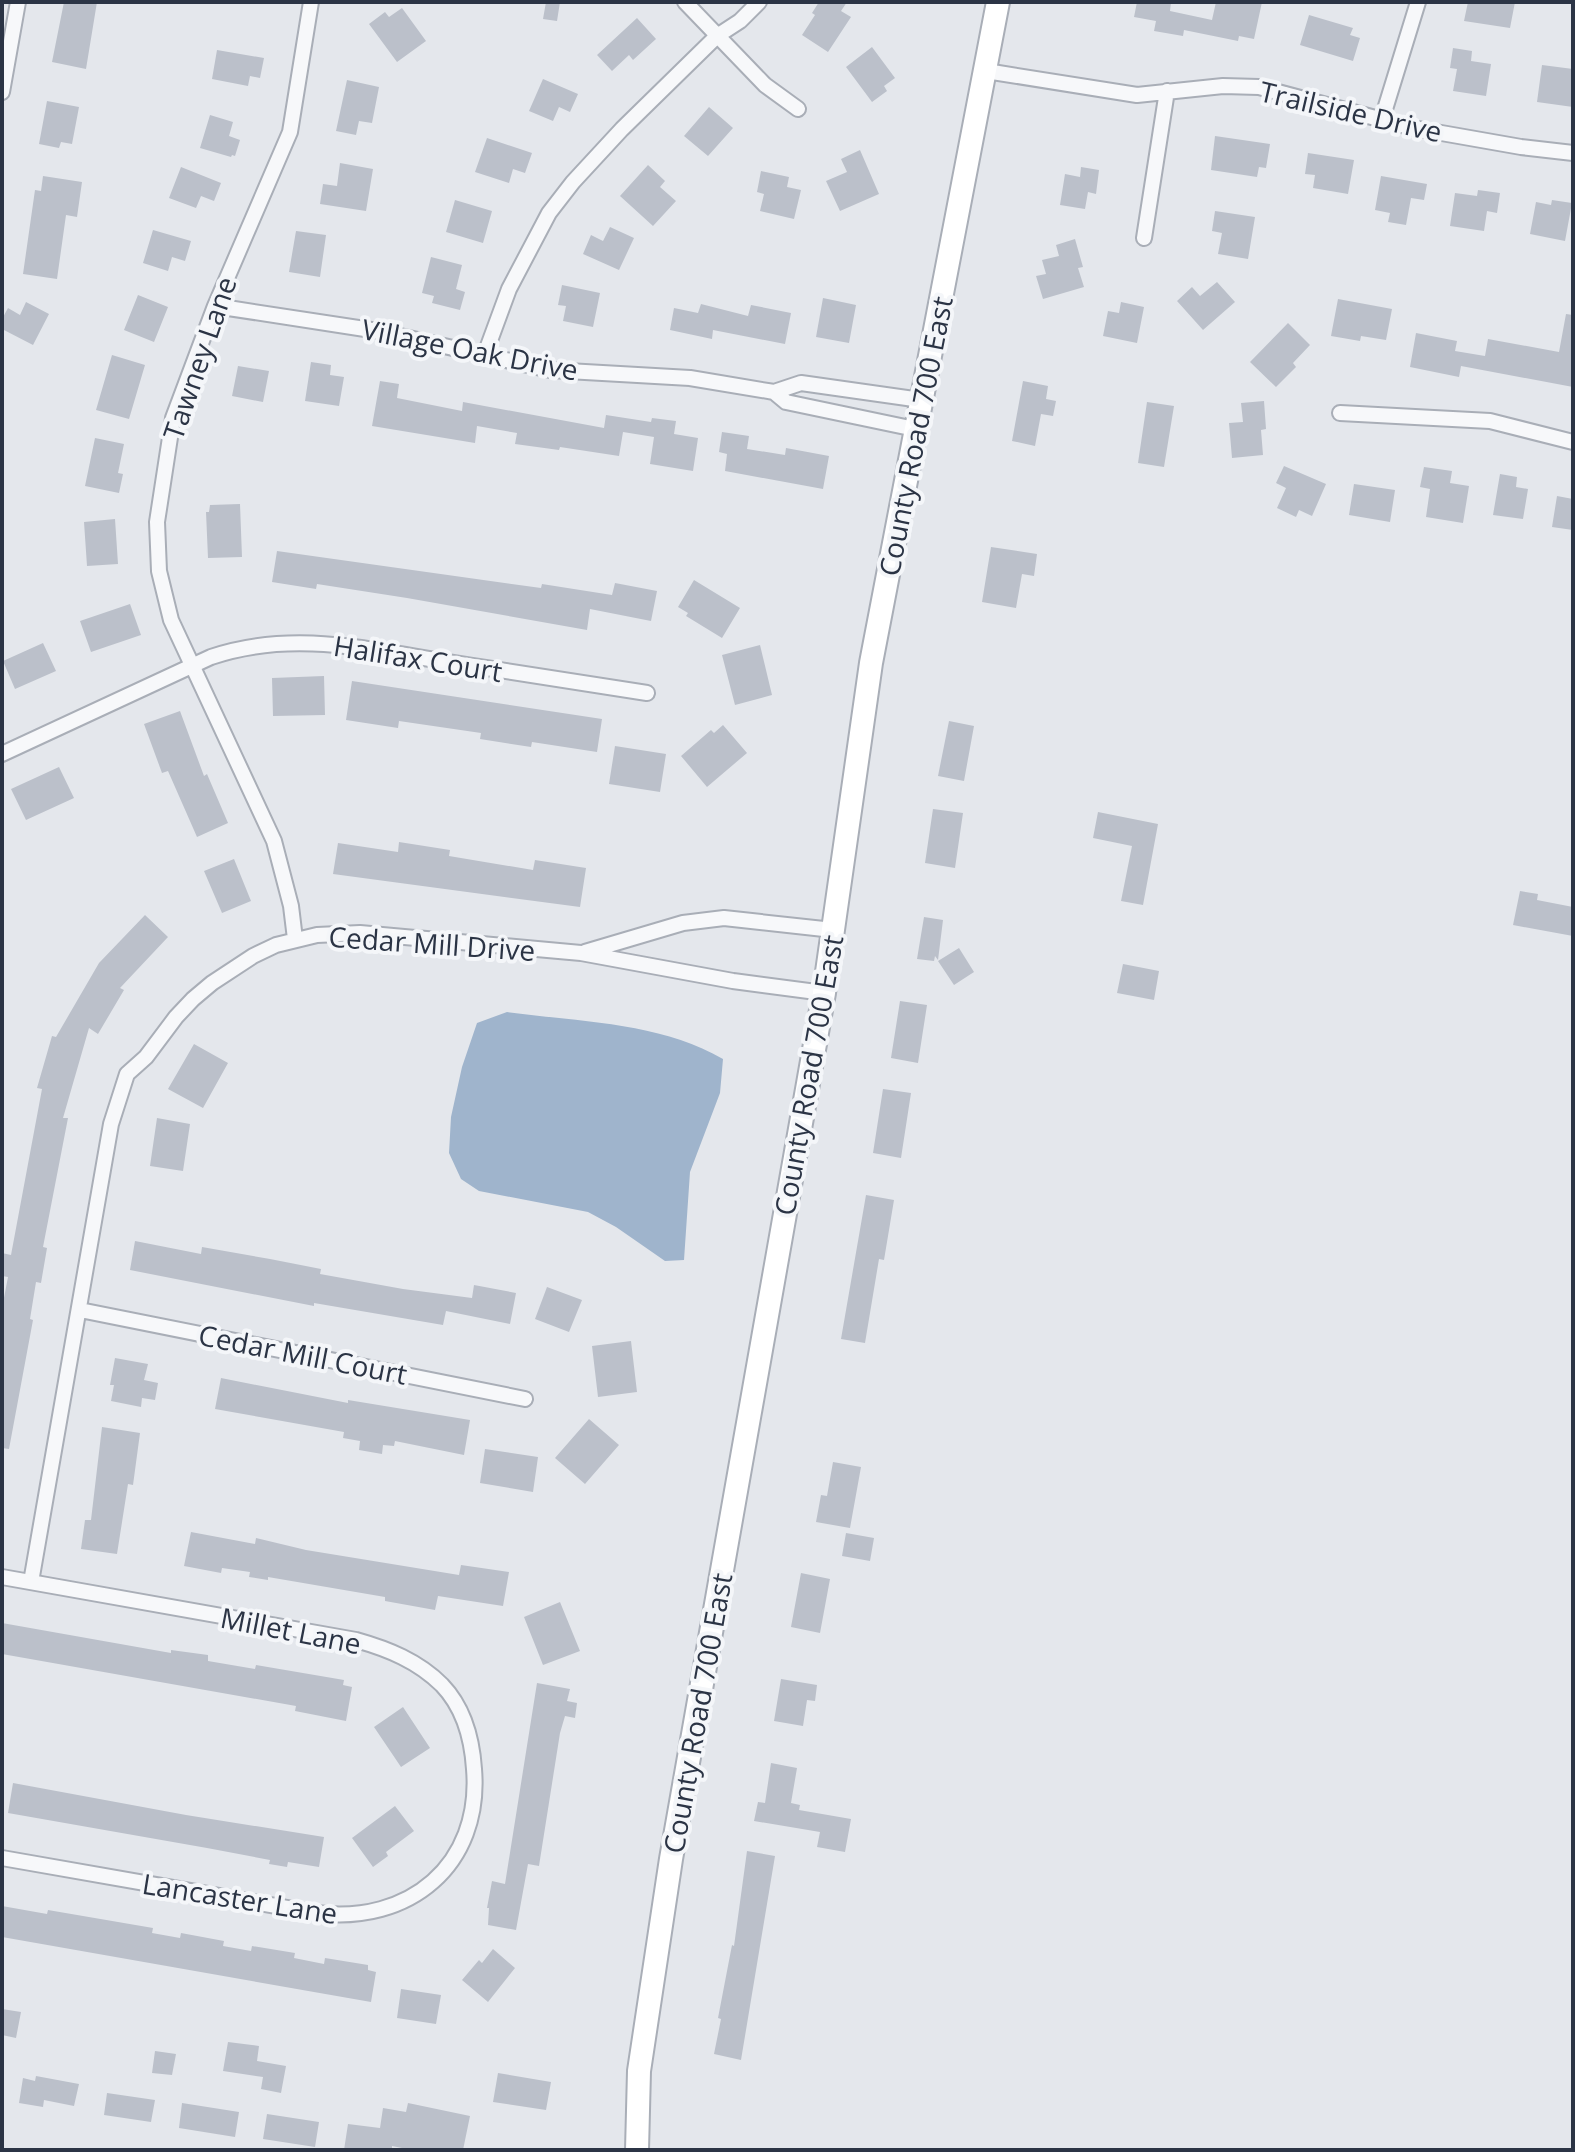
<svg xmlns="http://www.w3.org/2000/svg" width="1575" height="2152" viewBox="0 0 1575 2152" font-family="'Open Sans',sans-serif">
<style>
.water{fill:#9fb4cc}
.building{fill:#bbc0ca}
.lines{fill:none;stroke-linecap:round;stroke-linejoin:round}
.minor-casing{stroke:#a9aeb7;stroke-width:18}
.secondary-casing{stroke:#a9aeb7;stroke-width:26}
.minor{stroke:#f7f8fa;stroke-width:14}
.secondary{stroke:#fff;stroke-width:22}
.labels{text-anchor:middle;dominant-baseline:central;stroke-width:8;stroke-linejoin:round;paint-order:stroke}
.street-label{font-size:28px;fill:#2b3445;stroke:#f4f6f9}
</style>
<rect width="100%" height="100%" fill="#e4e7ec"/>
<path class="water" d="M507 1012C579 1022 660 1022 723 1059L720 1093 690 1172 684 1260 665 1261 616 1227 588 1212 479 1191 461 1179 449 1153 451 1117 462 1067 477 1023Z"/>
<path class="building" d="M64 2H97L86 69 52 62Z
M546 2H560L557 21 543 19Z
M819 2H847L841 11 851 17 828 52 802 35 815 15 812 13Z
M1137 2H1171L1170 11 1212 20 1216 2H1262L1254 39 1239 36 1238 41 1184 30 1183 36 1154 31 1156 21 1134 17Z
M1468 2H1515L1510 28 1464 21Z
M402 8 426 41 397 62 369 24 385 12 389 17Z
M1309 15 1353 28 1350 35 1360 38 1353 61 1300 45Z
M637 18 656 39 633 60 629 55 612 71 597 55Z
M872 47 895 78 884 86 887 91 872 102 846 67Z
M1453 48 1472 51 1471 61 1491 64 1486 96 1453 91 1457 69 1450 68Z
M217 50 264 58 260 78 250 76 248 86 212 79Z
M1542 65 1573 69V107L1537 102Z
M543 79 578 94 570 112 559 107 553 121 529 111Z
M347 80 379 87 372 123 359 121 356 135 336 131Z
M47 101 79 107 72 144 61 142 59 148 39 144Z
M709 107 733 128 708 156 684 136Z
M210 115 233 122 229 136 240 140 235 156 232 155 231 157 200 148Z
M1215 136 1270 144 1266 168 1259 167 1257 177 1211 170Z
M487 138 532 153 525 173 513 169 509 183 475 172Z
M860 150 879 194 840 211 826 181 847 172 841 159Z
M1308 153 1354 160 1348 194 1313 188 1315 175 1305 174Z
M340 163 373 169 366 211 320 204 323 184 337 186Z
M648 165 665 181 660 187 676 201 653 226 620 196Z
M181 167 221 183 214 201 201 196 196 208 169 198Z
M1081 167 1099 170 1096 194 1088 192 1085 209 1060 205 1065 174 1080 177Z
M761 171 789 177 787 187 801 190 794 219 760 211 764 194 757 192Z
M43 176 82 182 77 217 66 215 57 279 23 274 35 190 41 191Z
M1381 176 1427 184 1424 200 1411 198 1406 225 1388 222 1390 213 1375 210Z
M1478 190 1500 193 1497 213 1487 211 1484 231 1450 226 1455 193 1477 196Z
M455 200 492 211 483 243 446 232Z
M1552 200 1572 203 1565 241 1530 234 1536 202 1551 205Z
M1215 211 1255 217 1248 259 1218 254 1222 233 1212 231Z
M610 227 634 238 619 270 583 254 591 235 603 241Z
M153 230 191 241 185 261 172 257 168 271 143 263Z
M296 231 326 235 320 277 289 272Z
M1075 239 1083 267 1078 268 1084 287 1043 299 1036 276 1046 274 1042 260 1059 256 1056 245Z
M431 257 462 265 456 289 465 292 460 310 432 303 434 296 422 293Z
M1217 282 1235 302 1203 330 1177 301 1192 287 1200 296Z
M562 285 600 293 593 327 563 321 566 306 558 305Z
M138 295 168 307 154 342 124 330Z
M823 298 856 305 849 343 816 337Z
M1338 299 1392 309 1386 340 1361 336 1360 341 1331 336Z
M26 302 49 314 33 345 2 329V319L8 308 20 315Z
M1121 302 1144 307 1137 343 1103 336 1108 311 1119 313Z
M701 304 748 316 751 305 791 313 785 344 713 330 712 339 670 330 674 308 698 313Z
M1566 314 1573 315V387L1461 366 1459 377 1410 367 1416 333 1457 341 1455 351 1485 356 1488 339 1559 352Z
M1288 323 1310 345 1293 363 1296 367 1276 387 1250 362Z
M112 355 145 365 129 419 96 410Z
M311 362 331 365 330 375 344 377 339 406 305 401Z
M238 366 269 371 263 402 232 396Z
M380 381 399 384 397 398 462 411 463 402 604 428 606 415 651 422 652 418 676 421 674 434 698 438 693 471 650 464 654 437 623 432 619 456 560 447 559 450 515 444 517 433 477 426 475 443 372 426Z
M1023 381 1048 386 1046 399 1056 401 1053 416 1041 414 1035 446 1012 441Z
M1264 401 1266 429 1261 430 1263 455 1232 458 1229 423 1243 422 1241 403Z
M1147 402 1174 406 1164 467 1138 463Z
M722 432 749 436 747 449 785 455 786 448 829 456 823 489 725 471 727 454 719 452Z
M95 438 124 444 118 473 123 474 119 493 85 486Z
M1284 466 1326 484 1312 516 1299 510 1296 517 1277 508 1286 488 1276 483Z
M1424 467 1452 471 1450 483 1469 486 1463 523 1426 517 1430 489 1420 487Z
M1500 474 1517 477 1516 487 1528 489 1523 519 1493 515Z
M1354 484 1395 490 1390 522 1349 515Z
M1557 496 1573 499V530L1552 527Z
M240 504 242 557 208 558 206 512H209L210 505Z
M115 519 118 564 87 566 84 522Z
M991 547 1037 554 1034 576 1022 574 1016 608 982 602Z
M277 551 541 588 542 584 612 595 615 583 657 591 651 621 590 609 587 630 407 598 317 584 316 589 272 582Z
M694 580 740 608 722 638 686 616 688 613 678 607Z
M130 604 141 635 91 652 80 621Z
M43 643 56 671 15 689 3 661Z
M760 645 772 695 735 705 722 655Z
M324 676 325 715 273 716 272 678Z
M352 681 602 719 597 752 532 742 531 747 480 739 481 733 399 721 398 728 346 720Z
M180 711 204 776 207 774 228 823 197 837 168 771 162 773 144 724Z
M949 721 974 726 964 781 938 776Z
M723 725 747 753 707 787 681 756 711 730 714 733Z
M615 746 666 754 660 792 609 784Z
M59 767 74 798 26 820 11 789Z
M933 809 963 813 955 868 925 863Z
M1098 812 1158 824 1143 905 1121 901 1132 846 1093 838Z
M399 842 450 850 449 856 533 870 535 860 586 868 580 907 333 874 338 843 398 852Z
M234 859 251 901 222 913 204 871Z
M1520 891 1538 894 1537 900 1573 907V936L1513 925Z
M145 915 168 937 120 988 124 990 98 1034 89 1028 63 1118H68L43 1247 47 1248 41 1283 36 1282 30 1319 33 1320 9 1449 2 1448V1308L8 1277 2 1276V1253L11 1255 42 1089 37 1088 52 1036 56 1037 99 963Z
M924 917 943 920 938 960 935 956 934 961 917 959Z
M959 948 974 972 954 985 938 961Z
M1123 964 1159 971 1154 1000 1117 993Z
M900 1001 927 1005 918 1063 891 1058Z
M194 1044 228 1063 203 1108 168 1089Z
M883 1089 911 1093 901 1158 873 1153Z
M157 1118 190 1124 183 1171 150 1166Z
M866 1195 894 1200 884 1260 879 1259 865 1343 841 1339Z
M135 1241 201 1254 202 1247 270 1259 321 1269 320 1274 403 1289 472 1298 474 1285 516 1293 510 1324 446 1311 443 1325 314 1303V1306L130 1270Z
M547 1287 582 1300 569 1332 535 1319Z
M631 1341 637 1392 598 1397 592 1346Z
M115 1358 148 1364 144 1380 158 1383 155 1400 142 1398 141 1407 111 1401 114 1385H110Z
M221 1378 348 1403V1400L470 1420 464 1455 395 1441 394 1446 383 1445 382 1454 359 1450 360 1441 343 1438 344 1432 215 1409Z
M589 1419 619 1445 585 1484 555 1458Z
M102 1427 140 1433 133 1485 128 1484 117 1554 81 1549 85 1520H91Z
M485 1449 538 1457 533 1492 480 1483Z
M833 1462 861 1467 850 1528 816 1522 821 1495 827 1496Z
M191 1532 255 1544 256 1538 306 1550 459 1575 461 1565 509 1572 503 1606 438 1596 435 1610 385 1601V1597L268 1577V1580L249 1577 250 1572 222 1568 221 1573 184 1566Z
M846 1533 874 1538 870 1561 842 1556Z
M801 1573 830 1579 820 1633 791 1627Z
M560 1602 580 1651 543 1665 524 1617Z
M2 1623 171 1653V1650L208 1655V1661L255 1669 256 1665 344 1680 343 1685 352 1687 346 1721 295 1711 296 1706 2 1654Z
M781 1679 817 1685 815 1701 807 1700 803 1726 774 1721Z
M537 1683 570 1689 567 1701 577 1703 575 1718 565 1716 560 1733 539 1866 528 1864 516 1930 488 1925 489 1908H487L492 1881 505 1884Z
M403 1707 430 1748 401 1767 374 1727Z
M771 1763 797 1768 791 1803 800 1805 799 1810 851 1819 845 1852 817 1847 820 1832 754 1821 758 1802 765 1803Z
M13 1783 186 1815 324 1837 319 1867 288 1862 287 1867 269 1864 270 1860 207 1848 8 1813Z
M395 1806 414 1831 386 1852 388 1856 373 1867 352 1838Z
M747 1851 775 1856 741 2060 714 2054 721 2019 718 2018 732 1945 734 1946Z
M2 1906 47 1914 48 1910 153 1928 152 1933 180 1938 181 1933 224 1941 223 1946 251 1951 252 1946 295 1953 294 1958 324 1964 325 1958 368 1965V1970L376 1972 371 2002 2 1937Z
M493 1949 515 1968 488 2002 462 1980 479 1960 482 1963Z
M401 1989 441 1995 436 2024 397 2018Z
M2 2009 21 2012 16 2038 2 2035Z
M228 2042 259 2046 257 2061 286 2066 281 2093 261 2089 263 2077 223 2071Z
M155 2051 176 2054 172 2075 152 2073Z
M498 2073 551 2082 546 2110 493 2102Z
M36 2076 79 2084 74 2106 44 2100 43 2107 19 2103 23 2078 35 2081Z
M107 2093 155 2100 151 2122 104 2115Z
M182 2103 239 2112 235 2137 179 2128Z
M408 2103 470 2116 463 2150H412L392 2146V2150H344L348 2124 380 2128 383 2108 406 2112Z
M267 2114 319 2122 315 2147 263 2139Z"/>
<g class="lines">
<defs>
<path id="minor" d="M685 2 765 85 798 109
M986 71 1137 95 1223 86 1259 87 1413 128 1521 147 1573 153
M2 92 18 2
M1382 119 1418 2
M1144 238 1167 91
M215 306 378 331 550 370 690 378 774 392 801 383 921 400
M484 357 509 289 549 213 573 182 622 129 717 36 740 21 759 2
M774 392 786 402 915 429
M1340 413 1490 421 1573 442
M2 754 211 657C292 630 365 649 447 662 514 672 581 683 647 693
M295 939 291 906 274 841 171 620 159 571 157 522 173 418 215 306 290 132 311 2
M585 952 683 923 724 918 833 930
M80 1310 525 1399
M2 1577 356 1640C388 1649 418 1661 442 1685 464 1708 472 1738 474 1769 482 1865 409 1925 316 1913L2 1858
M31 1582 111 1124 127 1074 146 1057 176 1017 193 999 212 983 253 956 276 945 317 935 360 933 581 953 733 981 824 993"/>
<path id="secondary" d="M637 2150 639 2071 671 1859 824 993 871 663 998 2"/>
</defs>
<use href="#minor" class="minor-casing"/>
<use href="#secondary" class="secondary-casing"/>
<use href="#minor" class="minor"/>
<use href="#secondary" class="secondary"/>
</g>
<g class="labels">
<g class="street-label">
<text transform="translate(1351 111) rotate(13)">Trailside Drive</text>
<text transform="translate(470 349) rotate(11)">Village Oak Drive</text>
<text transform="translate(199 358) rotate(-71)">Tawney Lane</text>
<text transform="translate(915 436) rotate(-79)">County Road 700 East</text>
<text transform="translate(418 658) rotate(9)">Halifax Court</text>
<text transform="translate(432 943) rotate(4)">Cedar Mill Drive</text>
<text transform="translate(808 1075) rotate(-80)">County Road 700 East</text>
<text transform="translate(303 1354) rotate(11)">Cedar Mill Court</text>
<text transform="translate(291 1630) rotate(11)">Millet Lane</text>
<text transform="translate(697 1713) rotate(-80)">County Road 700 East</text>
<text transform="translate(240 1898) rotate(9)">Lancaster Lane</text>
</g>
</g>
<rect width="1575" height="2152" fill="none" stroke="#2b3445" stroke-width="8"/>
</svg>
